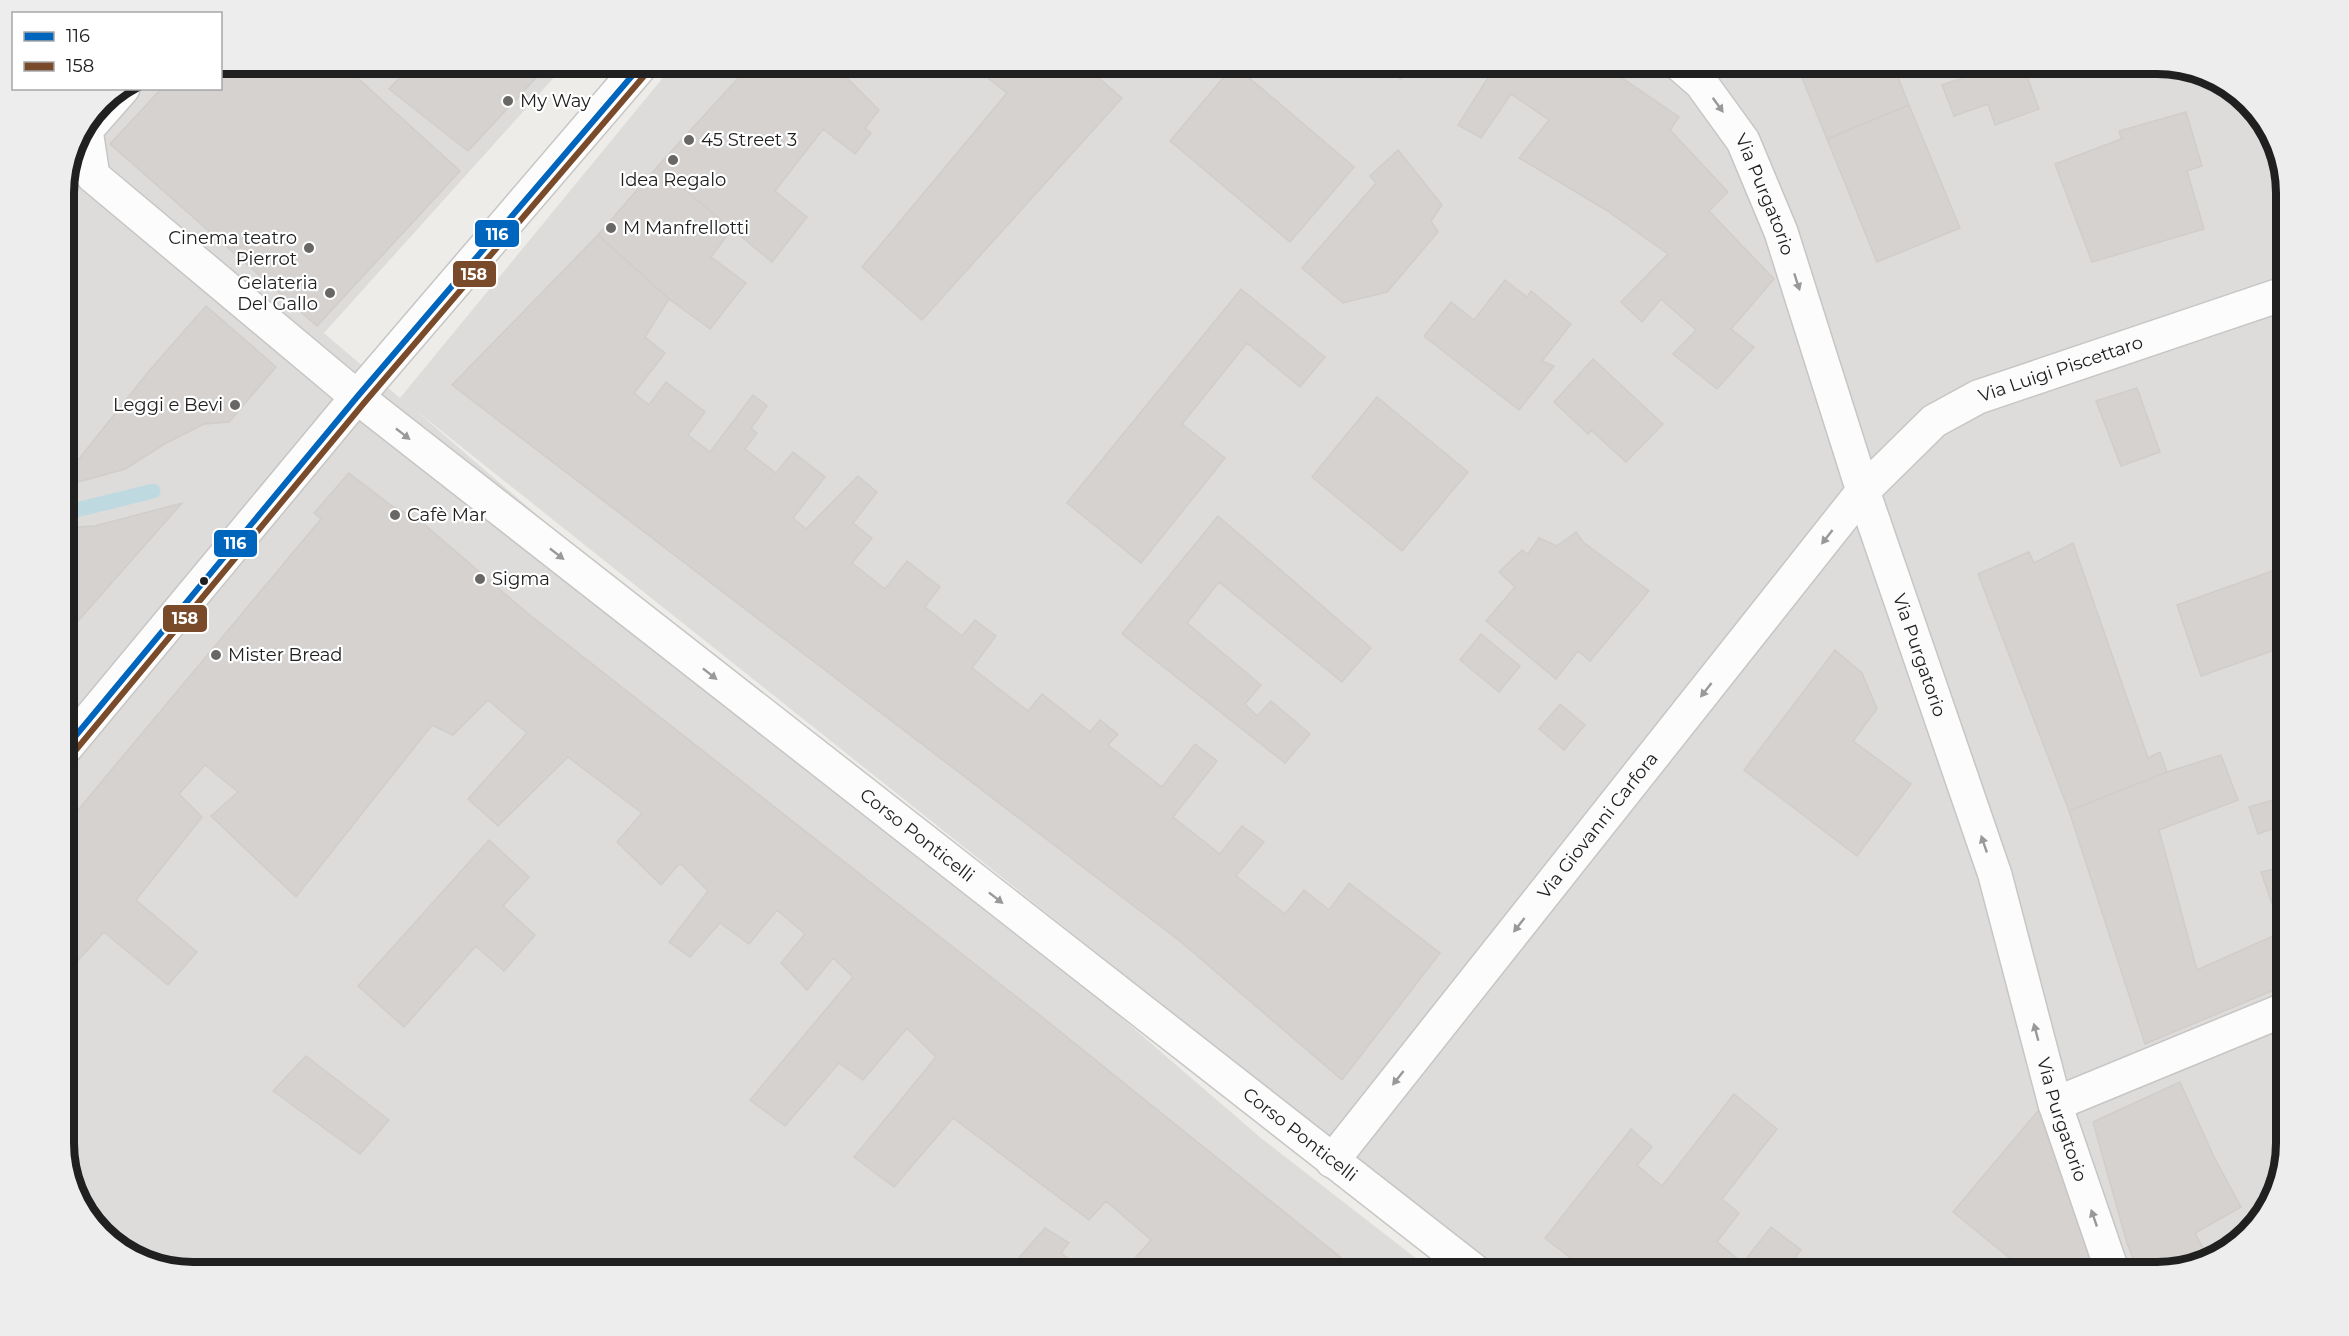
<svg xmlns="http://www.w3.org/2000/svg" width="2349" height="1336" viewBox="0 0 2349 1336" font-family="Montserrat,sans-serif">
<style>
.residential{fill:#dddcda}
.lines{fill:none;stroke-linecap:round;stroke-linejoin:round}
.stream{stroke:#bedae0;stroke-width:15}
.building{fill:#d5d2d0;stroke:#d1cdca;stroke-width:1.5}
.minor-casing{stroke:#c7c6c5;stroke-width:36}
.minor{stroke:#fcfcfc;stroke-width:33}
.bus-1-casing{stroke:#fff;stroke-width:10}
.bus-2-casing{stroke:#fff;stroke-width:10}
.bus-1{stroke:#0065bd;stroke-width:6}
.bus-2{stroke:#7a4b2a;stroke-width:6}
.oneway{fill:#999}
.poi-dot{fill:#686766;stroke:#fff;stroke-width:2}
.bus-dot{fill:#202020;stroke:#fff;stroke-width:2}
.labels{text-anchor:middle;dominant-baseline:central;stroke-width:4.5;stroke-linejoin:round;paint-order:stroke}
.poi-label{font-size:18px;fill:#202020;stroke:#fff;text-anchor:start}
.street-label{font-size:18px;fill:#202020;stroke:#fff}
.rim{fill:none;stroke:#202020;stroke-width:8}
.line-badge{stroke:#fff;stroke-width:2}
.badge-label{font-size:16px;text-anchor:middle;font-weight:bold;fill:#fff}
</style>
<rect width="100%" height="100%" fill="#eeece9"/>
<path class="residential" d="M221 63H567L324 333 400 398 675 63H2157L2221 80 2268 127 2286 184V1144L2269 1208 2222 1255 2157 1273H1506L1288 1105 414 409 1261 1138 1435 1273H192L128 1256 81 1209 63 1152V184L73 143 119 89 220 88Z"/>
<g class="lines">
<path class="stream" d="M63 510 72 511 153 491"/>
</g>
<path class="building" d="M220 63H341L460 171 317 326 110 144 162 88H220Z
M413 63H550L468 151 389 89Z
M752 63H845L851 68 845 76 879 110 865 128 871 133 855 154 823 129 775 191 807 217 772 262 657 167Z
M969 63H1081L1122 98 922 320 862 267 1007 93Z
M1369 63H1413L1401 79Z
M1478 63H1613L1609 69 1679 117 1670 130 1728 192 1709 211 1774 279 1731 329 1754 347 1717 389 1673 354 1696 330 1661 299 1642 322 1621 302 1668 254 1606 210 1519 158 1549 120 1511 94 1481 138 1458 125 1493 70Z
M1796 63H1892L1909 105 1827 139Z
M1978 63H2022L2039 109 1995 125 1988 104 1954 116 1942 85 1974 74 1971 66Z
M1234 65 1354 167 1290 242 1170 141Z
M1909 105 1960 228 1877 262 1827 139Z
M2186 112 2202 166 2187 171 2204 229 2092 262 2055 164 2124 138H2121L2119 131Z
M1398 150 1442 205 1431 221 1438 232 1387 292 1343 303 1302 268 1376 183 1370 176Z
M657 167 732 229 711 257 746 283 710 329 669 299 598 235Z
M598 235 669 299 645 337 665 353 634 393 649 405 666 382 705 412 688 435 710 452 753 395 767 406 751 428 757 433 745 449 776 473 793 452 825 477 793 518 806 529 858 476 877 492 853 523 872 538 852 563 885 589 907 561 940 587 925 607 962 636 975 620 996 636 972 668 1028 711 1042 694 1090 732 1100 720 1118 734 1108 745 1162 787 1195 744 1217 761 1173 817 1220 854 1242 826 1264 842 1236 876 1285 914 1304 890 1329 910 1349 883 1440 953 1342 1080 1181 942 452 385Z
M1505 280 1527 297 1531 291 1571 324 1542 361 1554 366 1519 410 1424 336 1451 302 1474 320Z
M1241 289 1325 357 1300 387 1247 343 1182 424 1225 458 1141 563 1067 503Z
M206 306 276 367 229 422 204 424 166 443 125 469 71 484V469L149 371Z
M1593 359 1663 424 1626 462 1591 430 1588 434 1554 402Z
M2137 388 2160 452 2121 466 2096 401Z
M1377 397 1468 472 1402 551 1312 477Z
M349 473 392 506 419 520 526 612 1037 1013 1360 1273H1220L1200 1260 1190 1273H1122L1151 1240 1106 1201 1089 1220 953 1118 894 1187 854 1157 936 1057 907 1028 863 1080 839 1063 785 1126 750 1100 853 977 833 958 807 990 781 963 805 934 777 910 749 944 720 923 690 957 669 942 708 891 680 863 661 885 617 842 642 813 568 757 498 826 468 799 527 733 488 700 453 735 432 725 296 897 211 816 238 792 205 765 179 794 202 817 136 900 197 952 168 985 104 932 63 977V828L321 519 314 513Z
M182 503 63 638V528L95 526Z
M1218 516 1371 648 1342 682 1219 582 1187 623 1261 685 1245 704 1257 716 1271 701 1310 734 1285 763 1122 634Z
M1576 532 1583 542 1649 591 1590 661 1578 651 1556 679 1486 621 1515 587 1499 572 1522 550 1528 554 1539 538 1557 546Z
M2073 543 2148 758 2160 752 2167 772 2069 811 1978 574 2029 552 2034 563Z
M2286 566V646L2201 676 2177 605Z
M1481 634 1520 666 1499 692 1460 660Z
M1835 650 1862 673 1877 709 1853 741 1911 784 1857 856 1744 770Z
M1560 704 1585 725 1564 750 1539 729Z
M2221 755 2238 800 2159 830 2197 970 2282 932 2261 872 2286 866V985L2145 1044 2069 811 2167 772Z
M2286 796V824L2258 834 2249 807Z
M489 840 529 877 503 906 535 935 504 971 476 946 404 1027 358 986Z
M306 1056 389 1120 360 1154 273 1091Z
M2180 1082 2215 1159 2241 1207 2195 1233 2209 1259 2157 1273H2139L2127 1243 2093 1122Z
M1734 1094 1777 1129 1722 1199 1739 1213 1717 1242 1743 1263 1771 1227 1801 1250 1790 1265 1801 1273H1590L1545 1238 1631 1129 1652 1147 1637 1165 1662 1186Z
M2043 1105 2101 1273H2028L1953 1212Z
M1045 1228 1069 1243 1061 1253 1087 1273H1018L1011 1267Z
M1865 1263 1878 1273H1858Z"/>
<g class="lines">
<defs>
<g id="minor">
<path id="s1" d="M1678 63 1701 83 1743 141 1781 232 1863 491 1995 875 2055 1104 2113 1273"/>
<path id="s2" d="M123 88 86 130 93 176 357 397 1477 1273"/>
<path d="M63 751 357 397 643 63"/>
<path d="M2055 1104 2286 1009"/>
<path id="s3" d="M1332 1161 1863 491 1934 421 1978 397 2286 293"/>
</g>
</defs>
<use href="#minor" class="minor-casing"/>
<use href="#minor" class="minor"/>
<defs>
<path id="bus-1" d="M63 751 357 397 643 63"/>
<path id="bus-2" d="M70 757 364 403 650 69"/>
</defs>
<use href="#bus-1" class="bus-1-casing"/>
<use href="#bus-2" class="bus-2-casing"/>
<use href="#bus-1" class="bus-1"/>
<use href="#bus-2" class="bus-2"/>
</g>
<defs><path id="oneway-solid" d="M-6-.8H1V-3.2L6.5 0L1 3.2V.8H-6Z" transform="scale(1.5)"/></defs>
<g class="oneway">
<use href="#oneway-solid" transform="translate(1718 105) rotate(54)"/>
<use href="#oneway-solid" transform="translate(1797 282) rotate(72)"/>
<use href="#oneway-solid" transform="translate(403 434) rotate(38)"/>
<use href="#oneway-solid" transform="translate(1827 537) rotate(128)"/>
<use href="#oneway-solid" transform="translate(557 554) rotate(38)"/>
<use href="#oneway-solid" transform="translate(710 674) rotate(38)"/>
<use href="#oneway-solid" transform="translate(1706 690) rotate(128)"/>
<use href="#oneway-solid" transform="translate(1984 844) rotate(-109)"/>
<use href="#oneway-solid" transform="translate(996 898) rotate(38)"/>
<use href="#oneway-solid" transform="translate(1519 925) rotate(128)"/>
<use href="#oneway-solid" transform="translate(2036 1032) rotate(-105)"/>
<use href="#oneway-solid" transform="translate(1398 1078) rotate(128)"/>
<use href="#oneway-solid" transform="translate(2094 1218) rotate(-109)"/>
</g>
<g class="poi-dot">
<circle cx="508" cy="101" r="6"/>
<circle cx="689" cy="140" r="6"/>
<circle cx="673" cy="160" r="6"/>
<circle cx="611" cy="228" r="6"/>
<circle cx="309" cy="248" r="6"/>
<circle cx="330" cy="293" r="6"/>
<circle cx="235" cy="405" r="6"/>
<circle cx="395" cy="515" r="6"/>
<circle cx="480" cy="579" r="6"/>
<circle cx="216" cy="655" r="6"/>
</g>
<circle class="bus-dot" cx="204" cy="581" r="5"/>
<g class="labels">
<g class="poi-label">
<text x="520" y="101">My Way</text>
<text x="701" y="140">45 Street 3</text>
<text x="673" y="180" text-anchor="middle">Idea Regalo</text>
<text x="623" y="228">M Manfrellotti</text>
<text x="297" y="238" text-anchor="end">Cinema teatro<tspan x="297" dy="21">Pierrot</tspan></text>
<text x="318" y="283" text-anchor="end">Gelateria<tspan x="318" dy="21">Del Gallo</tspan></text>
<text x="223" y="405" text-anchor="end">Leggi e Bevi</text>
<text x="407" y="515">Cafè Mar</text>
<text x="492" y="579">Sigma</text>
<text x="228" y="655">Mister Bread</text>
</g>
<g class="street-label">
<text stroke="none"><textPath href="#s1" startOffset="160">Via Purgatorio</textPath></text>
<text stroke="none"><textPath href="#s3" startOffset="1092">Via Luigi Piscettaro</textPath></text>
<text stroke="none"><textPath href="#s1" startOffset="646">Via Purgatorio</textPath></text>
<text stroke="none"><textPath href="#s3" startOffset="428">Via Giovanni Carfora</textPath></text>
<text stroke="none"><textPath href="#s2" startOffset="1158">Corso Ponticelli</textPath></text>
<text stroke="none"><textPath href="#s1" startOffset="1132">Via Purgatorio</textPath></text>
<text stroke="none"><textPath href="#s2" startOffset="1644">Corso Ponticelli</textPath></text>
</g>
</g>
<path d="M0 0H2349V1336H0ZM193 74H2157A119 119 0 0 1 2276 193V1143A119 119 0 0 1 2157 1262H193A119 119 0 0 1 74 1143V193A119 119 0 0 1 193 74Z" fill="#ededed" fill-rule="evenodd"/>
<path class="rim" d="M193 74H2157A119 119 0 0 1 2276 193V1143A119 119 0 0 1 2157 1262H193A119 119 0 0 1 74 1143V193A119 119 0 0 1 193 74Z"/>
<g class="line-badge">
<rect x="474" y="219" width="46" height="29" rx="6" fill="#0065bd"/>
<rect x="452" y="260" width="45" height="28" rx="6" fill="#7a4b2a"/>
<rect x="213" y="529" width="45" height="29" rx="6" fill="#0065bd"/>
<rect x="162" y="604" width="46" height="29" rx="6" fill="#7a4b2a"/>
</g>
<g class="badge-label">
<text x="497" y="240">116</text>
<text x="474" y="280">158</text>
<text x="235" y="549">116</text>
<text x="185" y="624">158</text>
</g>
<rect x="12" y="12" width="210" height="78" fill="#ffffff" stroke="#a6a6a6" stroke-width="1.5"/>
<rect x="24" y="32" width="30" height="9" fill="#0065bd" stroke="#a6a6a6" stroke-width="1.5"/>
<text x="66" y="42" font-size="18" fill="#202020">116</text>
<rect x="24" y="62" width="30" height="9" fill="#7a4b2a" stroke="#a6a6a6" stroke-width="1.5"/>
<text x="66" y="72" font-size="18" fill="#202020">158</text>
</svg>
